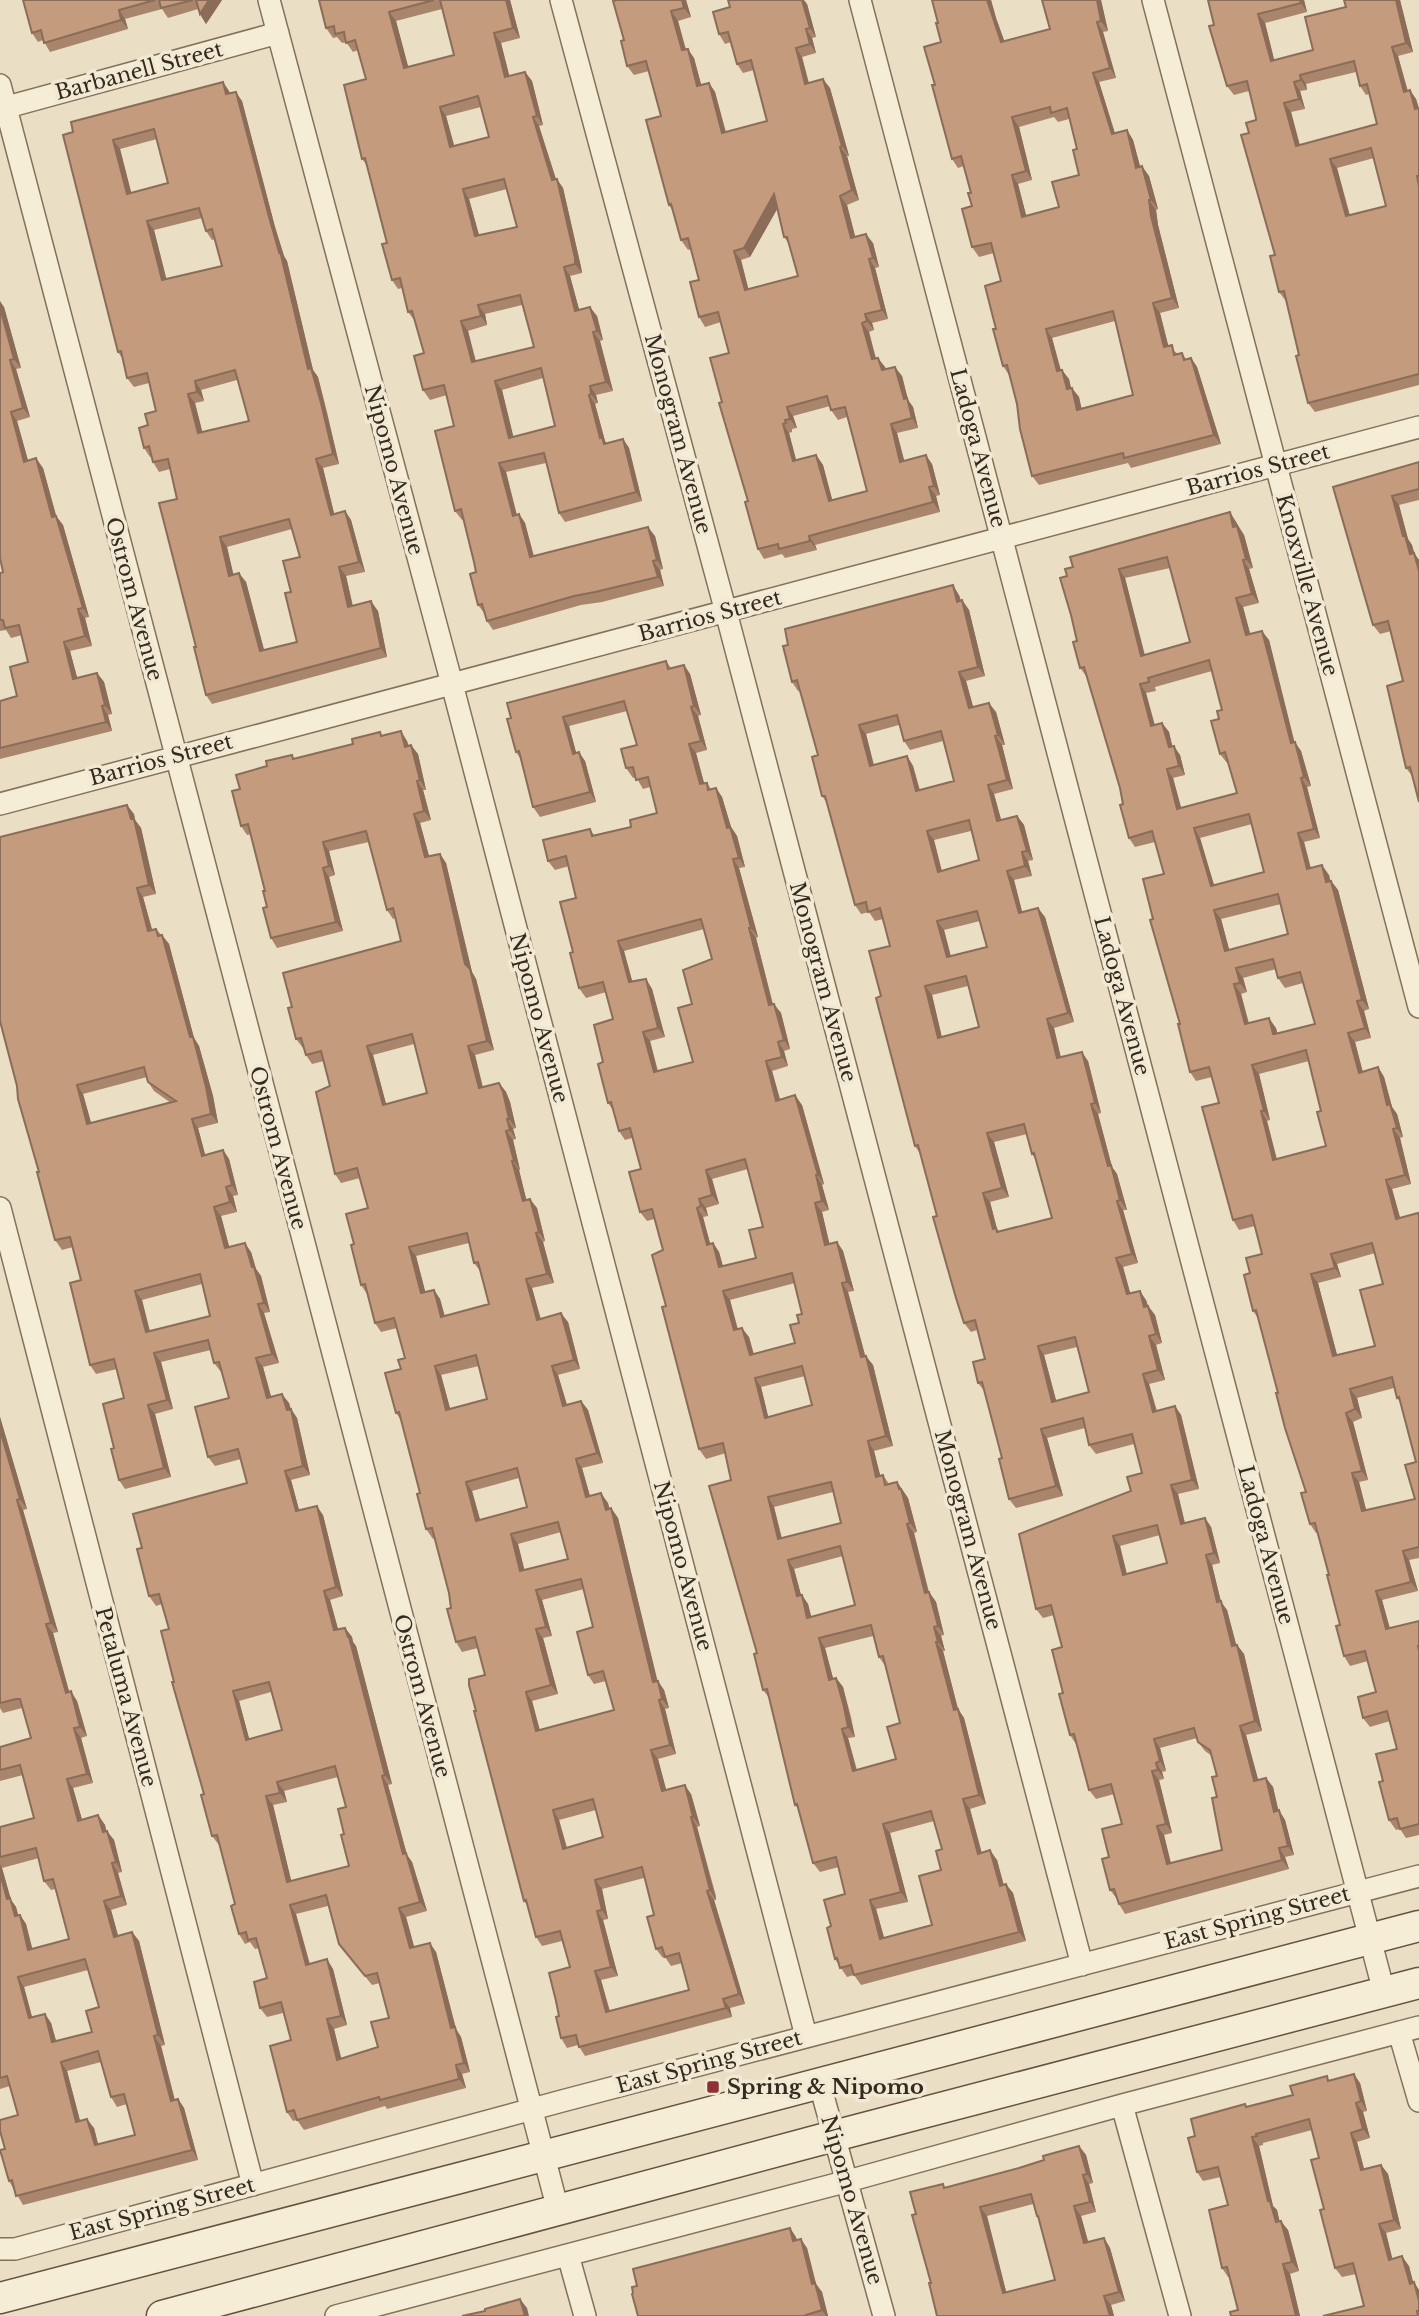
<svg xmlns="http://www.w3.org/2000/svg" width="1419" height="2316" viewBox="0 0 1419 2316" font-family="'Libre Baskerville',serif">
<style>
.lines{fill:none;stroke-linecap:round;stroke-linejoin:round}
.street-casing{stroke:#84715c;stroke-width:24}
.secondary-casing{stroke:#655240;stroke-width:33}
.street{stroke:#f6edd7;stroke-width:21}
.secondary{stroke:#f6edd7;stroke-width:30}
.wall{fill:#a9856c;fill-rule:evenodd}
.shaded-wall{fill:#8a6c58}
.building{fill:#c59b7e;stroke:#8a6c58;stroke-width:2;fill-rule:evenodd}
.poi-dot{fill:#8e3132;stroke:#f2e9d4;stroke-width:2.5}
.labels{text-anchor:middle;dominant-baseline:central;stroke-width:7;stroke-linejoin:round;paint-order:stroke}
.street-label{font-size:21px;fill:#352a1f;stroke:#f2e9d4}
.poi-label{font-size:21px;font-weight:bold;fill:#352a1f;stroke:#f2e9d4;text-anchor:start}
</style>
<rect width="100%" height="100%" fill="#eadfc5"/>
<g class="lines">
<defs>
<path id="street" d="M269 0 452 684 806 2036
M561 0 726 612 1082 1965
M860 0 1384 1992
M1153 0 1419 1007
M0 85 558 2210
M0 109 278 33
M0 804 1419 427
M0 1208 253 2185
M1399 2032 1419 2101
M820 2085 884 2316
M1122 2105 1180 2316
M0 2249H15L562 2101 1419 1876
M568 2255 585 2316
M336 2316 848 2181 1122 2105 1419 2027"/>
<path id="secondary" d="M0 2298C473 2174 946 2052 1419 1926
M162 2316 834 2136 1419 1983"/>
</defs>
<use href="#street" class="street-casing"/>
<use href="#secondary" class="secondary-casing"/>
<use href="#street" class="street"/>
<use href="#secondary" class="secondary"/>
</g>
<path class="wall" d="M23 0H222L206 24 200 14 198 9 168 18 162 9 125 19 128 29 50 52 43 40 38 42 32 33Z
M319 0H510L520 38 501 43 509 76 525 72 532 81 543 125 539 126 556 179 563 188 581 267 582 273 570 276 579 310 597 316 603 340 600 341 613 391 596 395 598 403 595 404 605 441 606 443 623 439 629 448 642 501 565 522 559 513 546 463 506 472 517 515 519 514 525 523 534 556 655 536 663 569 660 570 664 586 602 602 581 605 493 630 487 621 485 614 478 605 476 572 463 520H462L455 511 454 426 447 395 430 400 423 390 424 353 415 321 408 312 402 288 398 289 392 280 387 243 366 164 362 159 366 79 358 50 353 52 346 42 342 43 337 37 333 38 326 28ZM442 9 454 55 408 67 396 21ZM481 107 489 137 454 146 446 116ZM507 189 517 227 479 235 469 199ZM522 305 534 347 476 361 468 331 487 325 485 314ZM543 378 555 426 513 437 502 390Z
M686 0 691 17 678 21 686 49 694 58 701 85 709 83 715 92 726 132 767 121 754 70 743 73 737 64 731 42 725 44 719 34 807 4 816 37 812 38 816 53 802 57 809 83 830 88 849 156H847L859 200 847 205 855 237 873 243 879 267 875 268 888 319 872 323 874 330 869 332 876 358 885 367 886 369 902 376 908 400 913 407 918 428 897 433 904 461 932 464 940 495 936 496 940 512 815 545 817 550 785 558 782 554 764 559 758 549 748 501 722 402 729 353 721 322 705 327 699 317V280L691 249 688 250 681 240 673 211 669 205 661 116 649 71 634 75 627 66 624 40ZM777 209 784 237 789 244 798 276 748 289 741 260 750 257ZM830 406 831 410 838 420 847 417 867 491 832 500 823 465 816 455 796 460 789 433 792 432V429L797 428 793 416Z
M932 0H991L996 18 1004 41 1050 29 1101 0 1108 31 1103 32 1116 78 1099 82 1115 133 1127 130 1133 140 1140 167 1149 176 1158 209 1156 210 1158 225 1179 308 1160 313 1168 346 1178 354 1182 353 1186 359 1191 358 1197 367 1221 444 1131 468 1128 463 1039 485 1032 476 1017 404 1009 375 1003 366 996 329 1001 281 994 253 979 257 972 247 971 193 964 166 958 168 952 159 935 85 941 42 938 23ZM1054 117 1058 122 1069 119 1077 149 1079 175 1059 207 1026 216 1018 184 1032 180 1019 127ZM1115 321 1133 395 1081 408 1079 397 1071 388 1069 379 1061 370 1052 338Z
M1208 0H1304L1307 12 1265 23 1274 60 1313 50 1346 7 1344 0H1400L1413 52 1398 56 1408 91 1416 99 1419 108V385L1315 412 1308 403 1299 355 1286 301 1279 292 1275 255 1249 133 1256 118 1249 91 1234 95 1227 86 1214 25ZM1356 72 1360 86 1366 95 1369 94 1377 124 1300 145 1291 112 1305 109 1300 91 1307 90 1306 84ZM1374 158 1386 206 1350 215 1337 168Z
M223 82 230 93 242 101 275 227 284 256 287 261 313 370 318 377 327 412 339 464 323 468 334 514 345 511 351 520 365 572 346 576 353 606 378 611 387 657 212 704 206 695 196 647 177 499 170 469 159 472 153 462 151 457H150L144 448 148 425 156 411 149 383 134 387 127 378 122 358 118 352 73 132ZM157 139 168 183 131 193 120 149ZM202 218 206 231 212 240 215 239 222 266 166 279 154 230ZM237 380 249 421 202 432 195 403 204 401 201 390ZM292 529 300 557 291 592 297 642 264 650 246 582 233 575 227 547Z
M4 307 21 368 16 369 30 417 17 421 28 461 43 468 56 516 63 525 89 617 85 618 92 646 70 651 77 678 97 673 104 682 112 714 108 715 112 731 0 759V701L17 696 28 662 22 635 11 638 6 630 0 631V573L3 572Z
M1419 462V500L1399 505 1408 539 1412 545 1414 553 1419 560V802L1413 777 1406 768 1403 681 1391 631 1380 634 1373 625 1333 487Z
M1236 521 1237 526 1244 535 1253 568 1249 569 1259 603 1243 607 1250 634 1269 640 1294 742 1301 751 1311 786 1307 787 1320 838 1304 842 1311 868 1329 875 1330 881H1331L1338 890 1369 1009 1364 1011 1371 1038 1355 1042 1363 1072 1378 1067 1384 1077 1392 1107 1397 1114 1403 1137 1400 1138 1411 1184 1392 1189 1400 1218 1419 1214V1558L1409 1560 1418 1591 1382 1600 1390 1628 1419 1621V1835L1406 1838 1400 1829 1396 1830 1389 1820 1383 1781 1397 1749 1390 1721 1370 1727 1363 1718 1376 1692 1368 1661 1350 1666 1344 1656 1340 1625 1329 1575 1317 1533H1316L1310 1524 1306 1492 1258 1318 1253 1311 1250 1273 1262 1254 1255 1226 1239 1230 1233 1220 1219 1103 1212 1077 1196 1081 1190 1072 1180 1024 1153 919 1164 874 1155 842 1135 847 1129 838 1120 788 1087 677 1080 668 1077 641 1071 615 1060 578ZM1170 568 1190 642 1145 655 1125 578ZM1212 671 1222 710 1219 719 1220 754 1227 763 1228 762 1237 793 1181 808 1173 778 1185 775 1180 755 1172 746 1169 732 1162 723 1155 725 1146 693 1156 691 1155 687ZM1252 824 1264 872 1214 885 1200 838ZM1281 904 1288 934 1229 950 1221 919ZM1276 969 1278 978 1285 988 1303 983 1315 1024 1277 1034 1276 1028 1249 1023 1241 994 1247 992 1243 978ZM1309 1061 1321 1111 1326 1146 1277 1159 1267 1121 1270 1120 1259 1074ZM1375 1253 1383 1284 1375 1346 1337 1355 1318 1283 1341 1277 1337 1264ZM1394 1388 1397 1398 1400 1402 1416 1462 1415 1499 1366 1510 1359 1482 1368 1480 1353 1422 1362 1418 1357 1398Z
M959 595 961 601 962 600 969 610 985 676 966 681 973 707 996 712 1005 745H1002L1013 789 994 794 1001 820 1017 816 1024 825 1033 860 1028 861 1032 876 1014 880 1022 912 1045 917 1074 1022 1054 1028 1061 1057 1088 1061 1101 1113 1098 1114 1112 1167 1117 1174 1127 1210H1123L1138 1263 1123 1267 1130 1293 1146 1300 1148 1306 1155 1315 1162 1343 1156 1345 1165 1380 1149 1384 1157 1411 1175 1406 1181 1415 1199 1489 1178 1494 1185 1523 1205 1518 1211 1527 1220 1563 1212 1565 1221 1602 1227 1610 1236 1645H1237L1244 1654 1262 1731 1246 1735 1258 1780 1266 1778 1273 1787 1278 1810 1285 1820 1294 1855 1285 1857 1289 1869 1125 1914 1119 1904 1117 1899 1110 1890 1109 1857 1122 1824 1114 1794 1096 1799 1089 1790 1076 1744 1070 1735 1063 1693 1062 1647 1054 1615 1043 1618 1036 1609 1131 1491 1142 1473 1134 1444 1096 1454 1089 1445 1085 1428 1047 1438 1063 1496 1016 1508 1009 1499 1002 1458 985 1392 978 1383 985 1359 977 1330 971 1332 964 1323 921 1155 915 1146 881 996 890 946 883 919 875 921 869 912 861 914 855 905 827 803 822 796 818 755 800 691H798L792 682ZM899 725 904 741 910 750 943 741 954 781 920 790 913 766 907 756 874 765 866 734ZM971 831 979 860 942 871 934 840ZM980 921 987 947 951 956 944 930ZM968 986 979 1027 942 1037 932 995ZM1027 1134 1032 1154 1036 1160 1052 1218 999 1232 997 1229 990 1202 1009 1197 994 1142ZM1077 1347 1089 1392 1056 1401 1044 1355ZM1160 1535 1167 1563 1127 1574 1120 1546ZM1197 1738 1198 1742 1205 1751 1212 1756 1217 1776V1797L1222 1850 1171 1863 1164 1835 1172 1833 1159 1780 1164 1779 1162 1772 1166 1771 1160 1748Z
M666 661 671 668 684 665 690 674 701 715 698 716 707 750 696 753 704 783H707L711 789 716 788 722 797 731 827 737 836 745 867 739 868 758 937 756 938 773 1004 781 1013 790 1049 784 1051 788 1066 772 1071 780 1100 802 1105 824 1184 822 1185 829 1210 822 1212 829 1244 837 1242 843 1251 854 1291 848 1292 865 1356 873 1365 893 1446 874 1451 880 1476 883 1475 889 1484 897 1482 908 1498 917 1532 914 1533 929 1592 936 1602 944 1635 941 1636 945 1651H943L958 1709 964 1718 986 1804 970 1809 982 1853 997 1860 1004 1885 1013 1893 1026 1941 861 1985 854 1975 847 1977 835 1959 831 1926 845 1894 839 1867 820 1872 813 1863 799 1810 795 1805 770 1699 763 1690 731 1480 726 1453 706 1459 699 1449 666 1306 663 1250 654 1219 647 1221 640 1212 641 1169 632 1138 625 1140 619 1131 613 1110 608 1103 603 1062 613 1019 606 992 586 998 579 988 573 952 576 898 569 866 555 870 548 861 590 829 594 835 631 827 657 813 650 787 643 789 636 777 633 778 626 768 637 745 627 711 569 726 576 753 585 761 596 802 540 817 533 807 520 758 516 752 507 719ZM704 929 712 959 692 1004 693 1062 658 1071 650 1041 665 1037 652 989 646 979 632 982 624 951ZM748 1169 763 1227 756 1258 723 1267 719 1252 713 1243 710 1244 703 1217 708 1216 706 1208 719 1204 712 1179ZM795 1283 802 1314 799 1323 795 1343 754 1354 749 1337 738 1329 730 1300ZM805 1376 812 1405 768 1417 761 1387ZM833 1492 841 1523 782 1538 774 1507ZM843 1556 855 1605 811 1617 808 1604 801 1595 794 1569ZM873 1636 879 1657 886 1667 900 1723 896 1759 857 1770 848 1738 855 1737 851 1717 843 1687 836 1678 833 1679 825 1648ZM934 1821 942 1849 941 1870 932 1925 884 1938 876 1909 908 1902 890 1833Z
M382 736 407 741 409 746 418 754 426 790H423L431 820 420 823 429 856 440 854 446 863 472 972 476 979 494 1050 475 1055 483 1087 499 1083 506 1092 510 1102 516 1128 513 1129 516 1139 513 1140 520 1170H519L526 1200 537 1208 545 1241 543 1242 554 1283 532 1288 541 1319 568 1322 580 1369 558 1375 567 1405 581 1401 588 1410 603 1463 582 1468 590 1496 608 1503 609 1509 611 1508 618 1518 657 1681 664 1690 669 1708 665 1709 676 1754 658 1759 666 1790 691 1794 700 1826 697 1827 716 1896V1900H714L745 2004 730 2008 732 2017 585 2056 578 2045 567 2048 561 2038 559 2016 570 1967 562 1941 542 1946 536 1937 527 1905 524 1901 476 1711 485 1675 478 1648 462 1652 456 1642 449 1593 435 1538 433 1539 426 1529 420 1493 401 1420 396 1413 401 1369 405 1358 397 1328 381 1332 375 1323 367 1294 361 1285 354 1244 368 1208 360 1178 341 1183 335 1174 330 1086 324 1061 312 1064 306 1055 304 1048H303L296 1039 292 1007 401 941 395 918 393 919 387 910 369 842 329 851 335 875 329 877 343 931 277 948 271 938 265 891 251 834 247 835 241 826 240 789 267 766ZM414 1044 427 1093 386 1104 373 1055ZM469 1243 474 1263 480 1271 489 1304 445 1316 440 1299 434 1290 425 1292 416 1256ZM479 1366 487 1399 450 1409 441 1375ZM519 1478 527 1507 480 1520 472 1491ZM561 1532 568 1559 524 1570 518 1544ZM584 1589 593 1627 588 1675 594 1684 606 1681 614 1710 540 1730 532 1701 558 1694 543 1638 552 1636 542 1600ZM596 1810 603 1837 567 1847 559 1820ZM644 1878 654 1915 656 1949 663 1958 665 1957 671 1966 682 1963 689 1990 610 2011 601 1980 618 1976 603 1920 608 1919 602 1889Z
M134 814 135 820 141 828 156 894 143 897 152 930 156 929 169 944 194 1038 199 1046 213 1096 218 1123 198 1128 205 1155 223 1150 229 1159 238 1195 233 1196 237 1212 221 1216 229 1247 251 1252 256 1269 261 1276 270 1312 264 1313 279 1363 263 1367 271 1397 289 1403 291 1409 297 1418 310 1475 291 1480 299 1510 323 1515 343 1596 330 1600 338 1629 345 1628 352 1637 353 1642 356 1646 392 1784 388 1785 407 1855 412 1862 427 1911 406 1917 414 1947 436 1952 456 2029 461 2037 470 2072 462 2074 466 2088 387 2109 385 2106 304 2130 297 2120 293 2121 287 2112 291 2040 283 2013 267 2017 260 2008 267 1978 259 1948 255 1949 250 1942 245 1944 239 1934 235 1904 219 1845 212 1836 204 1794 174 1682 169 1629 162 1604 156 1606 149 1596 142 1548 247 1483 241 1459 215 1466 208 1457 229 1398 222 1372H221L214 1363 211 1350 161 1362 173 1409 155 1414 171 1477 125 1489 119 1480 114 1448 124 1398 117 1369 96 1374 90 1365 81 1280 73 1247 62 1250 55 1240 39 1172ZM147 1077 148 1082 154 1091 171 1103 91 1123 83 1094ZM202 1284 210 1316 150 1331 142 1300ZM271 1692 282 1730 249 1739 239 1701ZM338 1777 346 1807 344 1834 349 1866 291 1881 273 1805 287 1802 284 1791ZM328 1906 339 1944 372 1985 380 1983 389 2018 378 2047 341 2059 334 2029 347 2025 333 1969 310 1964 296 1914Z
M0 1417 27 1509 23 1510 58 1632 53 1633 69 1692 77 1701 87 1736 81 1738 93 1783 73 1788 82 1820 98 1815 105 1825 106 1831 114 1840 122 1872 118 1873 127 1905 111 1910 118 1936 132 1932 139 1941 165 2045 161 2046 175 2100 178 2099 184 2108 198 2160 23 2205 9 2181 5 2149 18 2115 10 2086 0 2089V1827L34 1818 23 1775 0 1781V1747L31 1738 22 1708 3 1713 0 1708ZM39 1858 44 1881 51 1890 55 1889 69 1939 32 1949 26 1924 20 1915H18L16 1907 11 1900 2 1868ZM88 1970 99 2007 92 2032 56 2041 51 2023 45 2014 32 2017 24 1987ZM101 2062 111 2097 117 2107 127 2104 135 2135 98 2145 94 2128 80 2121 67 2071Z
M1330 2080 1360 2083 1367 2111 1363 2112 1370 2138 1357 2142 1364 2169 1381 2165 1388 2174 1401 2229 1386 2233 1392 2259 1409 2266 1413 2283 1419 2290V2316L1364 2306 1356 2274 1342 2277 1335 2268 1324 2209 1319 2158 1312 2130 1263 2143V2145L1259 2146 1273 2206 1277 2210 1279 2221 1288 2230 1299 2271 1290 2274 1300 2316H1231L1238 2310 1230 2277H1228L1222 2268 1216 2240 1228 2205 1221 2177 1203 2181 1197 2172 1195 2136 1247 2107 1293 2095Z
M1079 2146 1086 2155 1093 2183 1089 2184 1096 2212 1081 2216 1088 2242 1104 2238 1110 2248 1125 2301 1111 2305 1114 2316H937L929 2283H931L912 2215 916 2214 910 2192 943 2184 945 2188 1019 2168 1044 2160 1043 2156ZM1033 2204 1037 2216 1040 2221 1055 2280 1006 2292 987 2216Z
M790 2228 797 2240 807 2248 816 2284 822 2292 828 2316H638L633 2293 637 2286Z"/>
<path class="shaded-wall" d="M209 0H222L206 24 200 14Z
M506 0H510L520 38 513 28Z
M682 0H686L691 17 684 8Z
M801 0H804L807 4 816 37 810 28Z
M987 0H991L996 18 1008 51 1001 42Z
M1097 0H1101L1108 31 1101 21Z
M1300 0H1304L1307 12 1301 3Z
M1396 0H1400L1413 52 1406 43Z
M119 10 125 19 128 29 121 20Z
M671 11 678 21 688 60 682 50Z
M389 12 396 21 411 77 404 68Z
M1258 14 1265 23 1277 71 1271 61Z
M1097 22 1103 32 1116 78 1110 68Z
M806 29 812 38 816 53 810 44Z
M494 33 501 43 512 86 505 77Z
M1392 47 1398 56 1410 101 1404 92Z
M796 48 802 57 811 93 805 84Z
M688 49 694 58 704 95 697 86Z
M525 72 532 81 543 125 537 116Z
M1093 73 1099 82 1118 144 1112 134Z
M1300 75 1306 84 1307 90 1301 80Z
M823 79 830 88 849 156 842 146Z
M223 82 229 91 232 104 226 94Z
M1294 82 1300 91 1305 109 1299 99Z
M709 83 715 92 728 142 722 133Z
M1410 90 1416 99 1419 109H1415Z
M236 92 242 101 275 227 284 256 287 261 313 370 318 377 339 464 333 454 308 369 279 252Z
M1284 103 1291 112 1302 155 1296 146Z
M440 107 446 116 457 156 450 147Z
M533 117 539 126 559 189 552 180Z
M1012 117 1019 127 1032 180 1026 171Z
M1127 130 1133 140 1143 177 1136 168Z
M113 140 120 149 134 203 127 194Z
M840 147 847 156 859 200 852 190Z
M1330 159 1337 168 1352 226 1346 216Z
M1142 166 1149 176 1158 209 1151 200Z
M1012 175 1018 184 1029 226 1022 217Z
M557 179 563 188 581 267 582 273 575 264Z
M463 189 469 199 482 246 475 236Z
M774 194 780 204 750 257 744 248Z
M840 196 847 205 858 247 851 238Z
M1149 200 1156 210 1158 225 1179 308 1172 298 1151 216Z
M147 221 154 230 169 289 162 280Z
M866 234 873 243 879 267 873 258Z
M734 251 741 260 751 299 745 290Z
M869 259 875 268 888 319 882 310Z
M564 267 570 276 582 320 575 311Z
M0 301 4 307 21 368 14 359 0 308Z
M1153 303 1160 313 1171 356 1164 347Z
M478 305 485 314 487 325 481 316Z
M590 307 597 316 603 340 597 331Z
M865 314 872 323 874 330 867 321Z
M461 321 468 331 478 372 472 362Z
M862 323 869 332 878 369 872 359Z
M1046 329 1052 338 1063 380 1057 371Z
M593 332 600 341 613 391 606 382Z
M878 358 885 367 888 379 882 370Z
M1191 358 1197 367 1221 444 1214 435Z
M10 360 16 369 30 417 23 408Z
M895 367 902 376 908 400 913 407 918 428 912 418 904 399Z
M1062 370 1069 379 1073 398 1067 389Z
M195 381 201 390 204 401 197 392Z
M495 381 502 390 516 447 509 438Z
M590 386 596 395 598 403 591 394Z
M1072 388 1079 397 1084 419 1077 410Z
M188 394 195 403 205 442 198 433Z
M589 395 595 404 605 441 608 446 610 453 600 438Z
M787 407 793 416 797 428 790 419Z
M11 412 17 421 31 471 24 462Z
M783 424 789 433 799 471 793 461Z
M891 424 897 433 907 471 900 462Z
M623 439 629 448 642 501 636 492Z
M816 455 823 465 835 510 829 501Z
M926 455 932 464 940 495 934 486Z
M36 458 43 468 59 526 52 517Z
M316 459 323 468 337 525 331 515Z
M499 463 506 472 519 525 513 516Z
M929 487 936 496 940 512 933 502Z
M1392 496 1399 505 1408 539 1412 545 1417 563 1410 554 1403 536Z
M345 511 351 520 365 572 359 562Z
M1230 512 1244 535 1253 568 1246 559 1233 527Z
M519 514 525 523 536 566 530 557Z
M56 516 63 525 89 617 83 608Z
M648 527 655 536 663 569 657 560Z
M809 536 815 545 817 550 810 541Z
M220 537 227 547 236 585 229 576Z
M1414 553 1419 560V571Z
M1243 560 1249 569 1259 603 1252 594Z
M653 561 660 570 664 586 658 577Z
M339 567 346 576 355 617 348 607Z
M1119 569 1125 578 1147 665 1141 656Z
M239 573 246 582 267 661 260 651Z
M953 585 959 595 964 611 957 602Z
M1236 598 1243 607 1253 644 1246 635Z
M962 600 969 610 985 676 978 667Z
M371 601 378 611 387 657 381 648Z
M78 609 85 618 92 646 85 636Z
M1262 631 1269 640 1297 752 1291 743Z
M64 642 70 651 80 688 73 679Z
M684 665 690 674 701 715 694 706Z
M959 672 966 681 976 717 969 708Z
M97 673 104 682 112 714 105 705Z
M1140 684 1146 693 1157 735 1151 726Z
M989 703 996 712 1005 745 998 735Z
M102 706 108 715 112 731 106 722Z
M691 707 698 716 707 750 701 741Z
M563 717 569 726 579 763 573 754Z
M1162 723 1169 732 1175 757 1169 747Z
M859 725 866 734 876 775 870 766Z
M401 731 407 741 411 756 405 747Z
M995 736 1002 745 1013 789 1007 780Z
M1295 742 1301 751 1311 786 1304 777Z
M689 744 696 753 707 794 700 784Z
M411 745 418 754 426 790 420 780Z
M1174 746 1180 755 1185 775 1179 766Z
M579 752 585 761 596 802 590 792Z
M907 756 913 766 922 800 916 791Z
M1167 769 1173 778 1184 818 1177 809Z
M1301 778 1307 787 1320 838 1314 829Z
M417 781 423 790 431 820 424 811Z
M988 785 994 794 1004 830 997 821Z
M716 788 722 797 731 827 737 836 745 867 739 858 727 828Z
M127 805 134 814 135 820 141 828 156 894 149 885Z
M414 814 420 823 432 867 425 857Z
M1017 816 1024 825 1033 860 1027 851Z
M1194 828 1200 838 1217 895 1211 886Z
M927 831 934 840 944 881 938 872Z
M1298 833 1304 842 1313 879 1307 869Z
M323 842 329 851 335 875 329 866Z
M1022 852 1028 861 1032 876 1025 866Z
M440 854 446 863 472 972 476 979 494 1050 487 1041 465 964Z
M733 859 739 868 758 937 751 928Z
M1322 865 1329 875 1333 891 1326 882Z
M323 868 329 877 343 931 336 922Z
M1007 871 1014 880 1025 923 1019 913Z
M1331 881 1338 890 1369 1009 1362 1000Z
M137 888 143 897 155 940 148 931Z
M1038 908 1045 917 1074 1022 1068 1013Z
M1214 910 1221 919 1232 960 1225 951Z
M937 921 944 930 953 966 947 957Z
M749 928 756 938 775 1014 769 1005Z
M162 935 169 944 194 1038 199 1046 213 1096 218 1123 211 1114Z
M618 941 624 951 635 991 629 982Z
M1236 968 1243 978 1247 992 1240 983Z
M646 979 652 989 665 1037 658 1028Z
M1234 984 1241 994 1251 1034 1245 1024Z
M925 986 932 995 944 1047 938 1038Z
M1357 1001 1364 1011 1371 1038 1365 1028Z
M774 1004 781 1013 790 1049 784 1040Z
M1269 1018 1276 1028 1280 1043 1273 1034Z
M1047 1019 1054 1028 1063 1068 1057 1058Z
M643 1032 650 1041 660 1082 654 1072Z
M1348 1033 1355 1042 1365 1082 1359 1073Z
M778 1042 784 1051 788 1066 782 1057Z
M367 1046 373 1055 389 1115 383 1105Z
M468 1046 475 1055 485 1098 479 1088Z
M1082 1052 1088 1061 1101 1113 1095 1103Z
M766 1061 772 1071 783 1110 776 1101Z
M1252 1065 1259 1074 1270 1120 1264 1111Z
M1378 1067 1384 1077 1392 1107 1397 1114 1403 1137 1397 1128 1387 1105Z
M499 1083 506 1092 510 1102 516 1128 509 1119Z
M77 1085 83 1094 94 1133 87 1124Z
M795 1095 802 1105 824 1184 818 1175Z
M1091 1104 1098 1114 1112 1167 1117 1174 1127 1210 1120 1200 1108 1166Z
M1261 1111 1267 1121 1279 1169 1273 1160Z
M192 1119 198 1128 208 1165 202 1156Z
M507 1119 513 1129 516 1139 510 1130Z
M1393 1129 1400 1138 1411 1184 1405 1175Z
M506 1131 513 1140 520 1170 514 1161Z
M987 1133 994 1142 1009 1197 1002 1188Z
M223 1150 229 1159 238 1195 232 1185Z
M512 1161 519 1170 529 1210 523 1201Z
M706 1170 712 1179 719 1204 712 1195Z
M816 1175 822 1185 829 1210 822 1201Z
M1386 1180 1392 1189 1403 1228 1396 1219Z
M226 1187 233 1196 237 1212 230 1202Z
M983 1193 990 1202 997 1229 1003 1237 993 1229Z
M530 1199 537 1208 545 1241 539 1232Z
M699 1199 706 1208 708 1216 701 1206Z
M1117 1201 1123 1210 1138 1263 1132 1254Z
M815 1203 822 1212 832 1254 825 1245Z
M214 1207 221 1216 232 1257 225 1248Z
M697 1208 703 1217 713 1254 707 1245Z
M536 1233 543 1242 554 1283 547 1274Z
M837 1242 843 1251 854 1291 847 1282Z
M245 1243 251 1252 256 1269 261 1276 270 1312 264 1303Z
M713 1243 719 1252 726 1277 719 1267Z
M409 1247 416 1256 428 1302 421 1293Z
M1331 1254 1337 1264 1341 1277 1335 1268Z
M1116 1258 1123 1267 1133 1303 1127 1294Z
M1311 1274 1318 1283 1340 1366 1333 1356Z
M526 1279 532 1288 543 1329 537 1320Z
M842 1283 848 1292 868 1366 861 1357Z
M434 1290 440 1299 447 1326 441 1317Z
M135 1291 142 1300 152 1341 146 1332Z
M723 1291 730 1300 740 1340 734 1330Z
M1140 1291 1146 1300 1151 1316 1144 1307Z
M258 1304 264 1313 279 1363 272 1354Z
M1148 1306 1155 1315 1162 1343 1156 1334Z
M561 1313 568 1322 580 1369 574 1360Z
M742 1328 749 1337 756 1365 750 1355Z
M1149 1336 1156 1345 1165 1380 1158 1370Z
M1038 1346 1044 1355 1059 1411 1052 1402Z
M154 1353 161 1362 173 1409 167 1400Z
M866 1356 873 1365 893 1446 886 1436Z
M256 1358 263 1367 274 1407 267 1398Z
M435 1366 441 1375 453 1419 446 1410Z
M552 1366 558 1375 570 1415 563 1406Z
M1143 1374 1149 1384 1159 1421 1153 1412Z
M755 1378 761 1387 771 1428 765 1418Z
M1350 1389 1357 1398 1362 1418 1355 1409Z
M282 1394 289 1403 292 1415 291 1409 297 1418 310 1475 303 1466Z
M581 1401 588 1410 603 1463 597 1453Z
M148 1405 155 1414 171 1477 164 1468Z
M1175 1406 1181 1415 1199 1489 1192 1480Z
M1346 1413 1353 1422 1368 1480 1362 1471Z
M0 1417 27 1509 20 1499 0 1430Z
M1041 1429 1047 1438 1063 1496 1056 1486Z
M868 1441 874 1451 883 1486 876 1477Z
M576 1459 582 1468 593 1507 586 1497Z
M285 1471 291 1480 302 1521 296 1511Z
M1352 1473 1359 1482 1369 1521 1362 1511Z
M466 1482 472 1491 483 1530 476 1521Z
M897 1482 908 1498 917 1532 910 1523Z
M1171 1485 1178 1494 1187 1533 1181 1524Z
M601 1493 608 1503 612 1519 606 1510Z
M768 1497 774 1507 784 1549 778 1539Z
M17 1500 23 1510 58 1632 51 1623Z
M317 1506 323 1515 343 1596 336 1587Z
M611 1508 618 1518 660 1691 653 1682Z
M1205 1518 1211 1527 1220 1563 1214 1553Z
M907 1524 914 1533 931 1603 925 1593Z
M511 1534 518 1544 527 1580 520 1571Z
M1113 1536 1120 1546 1129 1584 1123 1575Z
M1403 1551 1409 1560 1418 1591 1411 1582Z
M1206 1555 1212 1565 1221 1602 1227 1610 1239 1655 1232 1646 1217 1602Z
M788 1560 794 1569 804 1606 797 1596Z
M536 1590 542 1600 552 1636 546 1627Z
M324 1591 330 1600 341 1640 334 1630Z
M1376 1591 1382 1600 1392 1638 1386 1629Z
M929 1592 936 1602 944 1635 938 1626Z
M802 1595 808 1604 814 1627 807 1618Z
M46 1624 53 1633 72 1702 66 1693Z
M934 1627 941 1636 945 1651 938 1642Z
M345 1628 352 1637 353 1642 356 1646 392 1784 385 1775Z
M536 1629 543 1638 558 1694 551 1685Z
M819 1638 825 1648 836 1689 829 1680Z
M936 1642 943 1651 958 1709 964 1718 986 1804 979 1795 954 1710Z
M1237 1645 1244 1654 1262 1731 1255 1721Z
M836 1678 843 1687 855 1737 848 1727Z
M658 1681 664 1690 669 1708 662 1699Z
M71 1691 77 1701 87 1736 80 1727Z
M233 1691 239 1701 252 1749 246 1740Z
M526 1692 532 1701 542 1740 536 1731Z
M659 1700 665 1709 676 1754 670 1745Z
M1240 1726 1246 1735 1261 1790 1254 1781Z
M74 1728 81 1738 93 1783 87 1774Z
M842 1729 848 1738 859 1780 853 1771Z
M1154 1739 1160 1748 1166 1771 1160 1761Z
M651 1750 658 1759 669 1800 662 1791Z
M1156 1763 1162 1772 1164 1779 1158 1770Z
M1152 1771 1159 1780 1172 1833 1166 1824Z
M382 1776 388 1785 407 1855 412 1862 427 1911 420 1902 403 1854Z
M1266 1778 1273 1787 1281 1821 1274 1812Z
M67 1779 73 1788 85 1830 78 1821Z
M277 1782 284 1791 287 1802 280 1793Z
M685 1785 691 1794 700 1826 693 1817Z
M266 1796 273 1805 294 1892 287 1882Z
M963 1799 970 1809 984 1863 978 1854Z
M553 1810 559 1820 569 1858 563 1849Z
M1279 1810 1285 1820 1294 1855 1288 1846Z
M98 1815 105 1825 109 1842 103 1832Z
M691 1817 697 1827 716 1900 710 1890Z
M883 1824 890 1833 908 1902 901 1892Z
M1157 1826 1164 1835 1173 1873 1167 1864Z
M107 1831 114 1840 122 1872 116 1862Z
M1279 1848 1285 1857 1289 1869 1282 1860Z
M990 1850 997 1860 1006 1895 1000 1886Z
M112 1863 118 1873 127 1905 121 1896Z
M0 1864 2 1868 11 1900 16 1907 21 1925 15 1916 7 1899 0 1873Z
M595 1880 602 1889 608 1919 602 1910Z
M1006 1884 1013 1893 1026 1941 1019 1932Z
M707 1891 714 1900 745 2004 739 1994Z
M870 1900 876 1909 887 1948 880 1939Z
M104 1901 111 1910 121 1946 114 1937Z
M290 1905 296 1914 312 1974 306 1965Z
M399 1908 406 1917 417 1957 410 1948Z
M597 1911 603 1920 618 1976 611 1967Z
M20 1915 26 1924 35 1959 28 1950Z
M132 1932 139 1941 165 2045 158 2035Z
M430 1943 436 1952 456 2029 461 2037 470 2072 464 2063 451 2028Z
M327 1959 333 1969 347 2025 341 2016Z
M595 1971 601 1980 612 2021 606 2012Z
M18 1977 24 1987 35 2028 29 2018Z
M723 1999 730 2008 732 2017 726 2008Z
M45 2014 51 2023 59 2051 52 2042Z
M327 2019 334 2029 344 2069 337 2060Z
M154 2036 161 2046 177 2110 171 2101Z
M61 2062 67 2071 83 2132 76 2122Z
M456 2065 462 2074 466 2088 459 2079Z
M1354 2074 1360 2083 1367 2111 1361 2101Z
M178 2099 184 2108 198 2160 192 2150Z
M1356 2103 1363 2112 1370 2138 1363 2129Z
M87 2119 94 2128 101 2155 95 2145Z
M1351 2133 1357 2142 1367 2180 1361 2170Z
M1252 2137 1259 2146 1273 2206 1277 2210 1282 2231 1276 2222 1268 2201Z
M1079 2146 1086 2155 1093 2183 1087 2174Z
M1381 2165 1388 2174 1401 2229 1394 2220Z
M1083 2175 1089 2184 1096 2212 1090 2202Z
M1074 2206 1081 2216 1091 2252 1084 2243Z
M980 2207 987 2216 1009 2303 1003 2293Z
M1281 2221 1288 2230 1299 2271 1292 2262Z
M1379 2224 1386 2233 1395 2269 1389 2260Z
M790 2228 796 2237 800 2250 793 2241Z
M1104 2238 1110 2248 1125 2301 1119 2292Z
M801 2239 807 2248 816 2284 822 2292 828 2316H826L822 2310 812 2284Z
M1402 2256 1409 2266 1416 2293 1410 2284Z
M1283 2264 1290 2274 1300 2316H1296Z
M1414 2282 1419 2290V2301Z
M1104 2296 1111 2305 1114 2316H1110Z
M520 2299 527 2308 529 2316H525Z"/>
<path class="building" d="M23 0H155L119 10 121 20 44 43 41 30 32 33Z
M159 0H193L161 8Z
M196 0H209L200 14Z
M319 0H434L389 12 404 68 454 55 440 0H506L513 28 494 33 505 77 525 72 537 116 533 117 552 180 557 179 575 258V264L564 267 575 311 590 307 597 331 593 332 606 382 590 386 591 394 589 395 600 438 602 437 604 444 623 439 636 492 559 513 544 453 499 463 513 516 519 514 530 557 648 527 657 560 653 561 658 577 595 592 574 596 487 621 482 604 478 605 470 574 476 572 474 562 461 509 455 511 435 431 454 426 444 385 423 390 414 356 424 353 412 311 408 312 400 278 392 280 382 244 387 243 365 158 362 159 344 85 366 79 355 40 346 43 344 32 335 34 334 26 326 28ZM478 96 489 137 450 147 440 107ZM504 179 517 227 475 236 463 189ZM520 295 534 347 472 362 461 321 481 316 478 305ZM541 368 555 426 509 438 495 381Z
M617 0H682L684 8 671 11 682 50 688 49 697 86 709 83 722 133 767 121 751 60 737 64 728 32 719 34 713 12 730 7 728 0H802L810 28 806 29 810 44 796 48 805 84 823 79 842 146 840 147 852 190 840 196 851 238 866 234 873 258 869 259 882 310 865 314 867 321 862 323 872 359 878 358 882 370 895 367 904 399 907 398 912 418 891 424 900 462 926 455 934 486 929 487 933 502 809 536 810 541 779 549 778 544 758 549 745 502 748 501 719 403 722 402 710 358 729 353 718 312 699 317 690 282 699 280 688 238 681 240 671 204 669 205 646 120 661 116 646 61 627 66 621 41 624 40 613 1ZM774 194 784 237H787L798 276 745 290 734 251 744 248ZM827 396 831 410 845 407 867 491 829 501 816 455 793 461 783 424 786 423 785 420 790 419 787 407Z
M932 0H987L1001 42 1050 29 1042 0H1097L1101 21 1097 22 1110 68 1093 73 1112 134 1127 130 1136 168 1142 166 1151 200H1149L1151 216 1172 298 1153 303 1164 347 1172 345 1174 355 1182 353 1184 360 1191 358 1214 435 1124 458 1123 453 1032 476 1020 429 1017 404 1007 365 1003 366 993 329H996L985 286 1001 281 991 243 972 247 962 209 972 206 968 193H971L961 156 952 159 932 85H935L924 47 941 42 936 23H938ZM1050 107 1051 113 1067 108 1077 149 1073 150 1079 175 1052 182 1059 207 1022 217 1012 175 1026 171 1012 117ZM1113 311 1133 395 1077 410 1072 388 1067 389 1062 370 1057 371 1046 329Z
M1208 0H1300L1301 3 1258 14 1271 61 1313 50 1305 17 1346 7 1344 0H1396L1406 43 1392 47 1404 92 1410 90 1415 109 1419 108V176H1417L1419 186V374L1308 403 1296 356 1299 355 1284 291 1279 292 1270 256 1275 255 1241 135 1249 133 1246 123 1256 120V118L1247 81 1227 86 1209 26 1214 25ZM1354 61 1360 86 1367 84 1377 124 1296 146 1284 103 1299 99 1294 82 1301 80 1300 75ZM1371 148 1386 206 1346 216 1330 159Z
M223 82 226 94 236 92 269 217 279 252 280 251 308 369 311 368 321 403 333 454 316 459 331 515 345 511 359 562 339 567 348 607 371 601 381 648 206 695 194 647H196L159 503 177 499 168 459 153 462 149 446 144 448 139 428 148 425 145 414 156 411 147 373 127 378 121 351 118 352 63 135 73 132 71 122ZM154 129 168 183 127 194 113 140ZM199 208 206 231 212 229 222 266 162 280 147 221ZM235 370 249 421 198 433 188 394 197 392 195 381ZM289 519 300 557 283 561 291 592 285 593 297 642 260 651 239 573 229 576 220 537Z
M0 308 14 359 10 360 23 408 11 412 24 462 36 458 52 517 56 516 83 608 78 609 85 636 64 642 73 679 97 673 105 705 102 706 106 722 0 748V701L17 696 10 667 28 662 19 625 5 628 3 620H0V573L3 572 0 558Z
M1419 462V489L1392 496 1403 536H1405L1410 554 1414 553 1419 571V802L1410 767 1406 768 1387 686 1403 681 1388 621 1373 625 1333 487Z
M1230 512 1233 527 1237 526 1246 559 1243 560 1252 594 1236 598 1246 635 1262 631 1291 743 1295 742 1304 777 1301 778 1314 829 1298 833 1307 869 1322 865 1326 882 1331 881 1362 1000 1357 1001 1365 1028 1348 1033 1359 1073 1378 1067 1387 1105 1390 1104 1397 1128 1393 1129 1405 1175 1386 1180 1396 1219 1418 1213 1419 1215V1547L1403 1551 1411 1582 1376 1591 1386 1629 1419 1621V1646H1418L1419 1651V1824L1400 1829 1397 1818 1389 1820 1379 1782 1383 1781 1376 1754 1397 1749 1387 1711 1363 1718 1358 1697 1376 1692 1365 1651 1344 1656 1336 1626 1340 1625 1327 1575H1329L1315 1523 1310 1524 1301 1493 1306 1492 1285 1428 1276 1393H1278L1256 1310 1253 1311 1244 1275 1250 1273 1246 1258 1262 1254 1252 1215 1233 1220 1202 1107 1219 1103 1209 1067 1190 1072 1178 1024H1180L1150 920 1153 919 1143 879 1164 874 1152 831 1129 838 1120 805 1123 804 1120 788 1084 667 1080 668 1073 642 1077 641 1071 615 1060 578 1067 576 1065 569 1073 567 1070 557ZM1167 557 1190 642 1141 656 1119 569ZM1209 660 1222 710 1217 711 1219 719 1211 721 1220 754 1225 752 1237 793 1177 809 1167 769 1179 766 1174 746 1169 747 1162 723 1151 726 1140 684 1149 682 1148 678ZM1249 814 1264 872 1211 886 1194 828ZM1278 894 1288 934 1225 951 1214 910ZM1273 959 1278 978 1300 972 1315 1024 1275 1034H1273L1269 1018 1245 1024 1234 984 1240 983 1236 968ZM1306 1050 1321 1111 1317 1112 1326 1146 1273 1160 1261 1111H1264L1252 1065ZM1372 1243 1383 1284 1360 1290 1375 1346 1333 1356 1311 1274 1335 1268 1331 1254ZM1392 1377 1397 1398 1399 1397 1416 1462 1405 1465 1415 1499 1362 1511 1352 1473 1362 1471 1346 1413 1355 1409 1350 1389Z
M953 585 957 602 962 600 978 667 959 672 969 708 989 703 998 735 995 736 1007 780 988 785 997 821 1017 816 1027 851 1022 852 1025 866 1007 871 1019 913 1038 908 1068 1013 1047 1019 1057 1058 1082 1052 1095 1103 1091 1104 1108 1166 1111 1165 1120 1200 1117 1201 1132 1254 1116 1258 1127 1294 1140 1291 1144 1307 1148 1306 1156 1334 1149 1336 1158 1370 1143 1374 1153 1412 1175 1406 1192 1480 1171 1485 1181 1524 1205 1518 1214 1553 1206 1555 1217 1602 1221 1601 1232 1646 1237 1645 1255 1721 1240 1726 1254 1781 1266 1778 1274 1812 1279 1810 1288 1846 1279 1848 1282 1860 1119 1904 1114 1889 1110 1890 1102 1859 1109 1857 1102 1829 1122 1824 1111 1784 1089 1790 1074 1734 1070 1735 1059 1694 1063 1693 1052 1650 1062 1647 1051 1605 1036 1609 1019 1534 1131 1491 1127 1477 1142 1473 1132 1434 1089 1445 1083 1418 1041 1429 1056 1486 1009 1499 999 1459 1002 1458 982 1382 978 1383 973 1362 985 1359 975 1320 964 1323 956 1298 933 1217 937 1216 926 1175 918 1145 915 1146 876 998 881 996 869 951 890 946 880 908 868 912 866 902 855 905 825 796H822L812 757 818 755 797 680 792 682 783 646 788 645 785 629ZM897 715 904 741 941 731 954 781 916 791 907 756 870 766 859 725ZM969 820 979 860 938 872 927 831ZM977 911 987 947 947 957 937 921ZM966 976 979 1027 938 1038 925 986ZM1024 1124 1032 1154 1034 1153 1052 1218 997 1232 996 1228 993 1229 983 1193 1002 1188 987 1133ZM1075 1337 1089 1392 1052 1402 1038 1346ZM1157 1525 1167 1563 1123 1575 1113 1536ZM1194 1728 1198 1742 1210 1750 1217 1776 1212 1777 1217 1797 1212 1798 1222 1850 1167 1864 1157 1826 1166 1824 1152 1771 1158 1770 1156 1763 1160 1761 1154 1739Z
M666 661 668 669 684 665 694 706 691 707 701 741 689 744 700 784 707 783 708 790 716 788 727 828 730 827 739 858 733 859 751 928H749L769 1005 774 1004 784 1040 778 1042 782 1057 766 1061 776 1101 795 1095 818 1175H816L822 1201 815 1203 825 1245 837 1242 847 1282 842 1283 861 1357 866 1356 886 1436 868 1441 876 1477 883 1475 885 1485 897 1482 899 1489H901L910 1523 907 1524 925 1593 929 1592 938 1626 934 1627 938 1642H936L954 1710 958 1709 979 1795 963 1799 978 1854 990 1850 1000 1886 1006 1884 1019 1932 854 1975 851 1965 840 1968 837 1958 835 1959 827 1928 831 1926 824 1900 845 1894 836 1857 813 1863 797 1804 795 1805 767 1689 763 1690 754 1654 757 1653 709 1486 731 1480 723 1443 699 1449 662 1307 666 1306 652 1255 663 1250 652 1209 640 1212 629 1172 641 1169 630 1128 619 1131 611 1102 608 1103 598 1064 603 1062 594 1025 613 1019 603 982 579 988 570 953 573 952 560 902 576 898 566 856 548 861 543 840 590 829 592 836 631 827 630 820 657 813 648 777 636 780 633 767 626 768 621 749 637 745 624 701 563 717 573 754 579 752 590 792 533 807 519 751 516 752 507 719 511 718 507 703ZM701 919 712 959 683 970 692 1004 678 1008 693 1062 654 1072 643 1032 658 1028 646 979 629 982 618 941ZM745 1159 763 1227 749 1230 756 1258 719 1267 713 1243 707 1245 697 1208 701 1206 699 1199 712 1195 706 1170ZM792 1273 802 1314 797 1315 799 1323 790 1325 795 1343 750 1355 742 1328 734 1330 723 1291ZM802 1366 812 1405 765 1418 755 1378ZM831 1482 841 1523 778 1539 768 1497ZM840 1546 855 1605 807 1618 802 1595 797 1596 788 1560ZM871 1625 879 1657 883 1656 900 1723 887 1727 896 1759 853 1771 842 1729 848 1727 844 1707 836 1678 829 1680 819 1638ZM931 1811 942 1849 936 1851 941 1870 919 1876 932 1925 880 1939 870 1900 901 1892 883 1824Z
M401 731 405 747 411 745 420 780 417 781 424 811 414 814 425 857 440 854 465 964 470 969 487 1041 468 1046 479 1088 499 1083 503 1092 509 1119H507L510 1130 506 1131 514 1161H512L523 1201 530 1199 539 1232 536 1233 547 1274 526 1279 537 1320 561 1313 574 1360 552 1366 563 1406 581 1401 597 1453 576 1459 586 1497 601 1493 606 1510 611 1508 653 1682 658 1681 662 1699 659 1700 670 1745 651 1750 662 1791 685 1785 693 1817H691L709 1886 710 1890 707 1891 739 1994 723 1999 726 2008 579 2047 576 2035 561 2038 556 2017 559 2016 556 2001 549 1973 570 1967 560 1931 536 1937 526 1900 524 1901 474 1711H476L469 1685V1679L485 1675 475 1637 456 1642 447 1609 451 1608 449 1593 432 1528 426 1529 417 1494 420 1493 399 1412 396 1413 385 1373 401 1369 398 1360 405 1358 394 1318 375 1323 365 1284 361 1285 351 1245 354 1244 346 1214 368 1208 357 1168 335 1174 316 1092 330 1086 321 1051 306 1055 301 1038 296 1039 288 1008 292 1007 283 973 401 941 393 908 387 910 366 831 323 842 329 866 323 868 336 922 271 938 263 908 267 907 263 891H265L248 824 241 826 232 791 240 789 236 775 267 766 266 761 292 755 293 759 353 744 352 739 380 732 381 736ZM412 1034 427 1093 383 1105 367 1046ZM467 1233 474 1263 478 1262 489 1304 441 1317 434 1290 421 1293 409 1247ZM476 1355 487 1399 446 1410 435 1366ZM517 1468 527 1507 476 1521 466 1482ZM558 1522 568 1559 520 1571 511 1534ZM581 1579 593 1627 577 1632 588 1675 603 1671 614 1710 536 1731 526 1692 551 1685 536 1629 546 1627 536 1590ZM593 1799 603 1837 563 1849 553 1810ZM642 1867 654 1915 647 1917 656 1949 662 1947 665 1957 679 1953 689 1990 606 2012 595 1971 611 1967 597 1911 602 1910 595 1880Z
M127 805 131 819H134L149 885 137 888 148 931 156 929 158 936 162 935 190 1037H193L206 1087 211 1114 192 1119 202 1156 223 1150 232 1185 226 1187 230 1202 214 1207 225 1248 245 1243 252 1267H254L264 1303 258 1304 272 1354 256 1358 267 1398 282 1394 287 1410 291 1409 303 1466 285 1471 296 1511 317 1506 336 1587 324 1591 334 1630 345 1628 348 1637H349L385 1775 382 1776 403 1854 406 1853 420 1902 399 1908 410 1948 430 1943 451 2028 455 2027 464 2063 456 2065 459 2079 380 2100 379 2097 297 2120 294 2110 287 2112 270 2046 291 2040 281 2002 260 2008 254 1982 267 1978 256 1938 248 1940 246 1932 239 1934 231 1906 235 1904 217 1835 212 1836 201 1795 204 1794 172 1682H174L161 1631 169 1629 159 1594 149 1596 137 1549 142 1548 133 1514 247 1483 238 1449 208 1457 195 1407 229 1398 219 1362 214 1363 208 1340 154 1353 167 1400 148 1405 164 1468 119 1480 111 1449 114 1448 103 1404 124 1398 114 1359 90 1365 70 1283 81 1280 70 1237 55 1240 37 1172H39L18 1099 17 1086 0 1021V837ZM144 1067 148 1082 176 1101 87 1124 77 1085ZM200 1274 210 1316 146 1332 135 1291ZM269 1682 282 1730 246 1740 233 1691ZM335 1766 346 1807 338 1809 344 1834 341 1835 349 1866 287 1882 266 1796 280 1793 277 1782ZM326 1895 339 1944 365 1976 377 1973 389 2018 371 2022 378 2047 337 2060 327 2019 341 2016 327 1959 306 1965 290 1905Z
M0 1430 20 1499 17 1500 51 1623 46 1624 66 1693 71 1691 80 1727 74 1728 87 1774 67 1779 78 1821 98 1815 103 1832 107 1831 116 1862 112 1863 121 1896 104 1901 114 1937 132 1932 158 2035 154 2036 171 2101 178 2099 192 2150 16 2196 12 2180 9 2181 0 2150 5 2149 0 2131V2120L18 2115 7 2076 0 2078V1873L7 1899 10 1898 15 1916 20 1915 28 1950 69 1939 53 1879 44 1881 36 1848 0 1857V1827L34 1818 20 1765 0 1770V1747L31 1738 20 1699H16L0 1703ZM85 1959 99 2007 86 2011 92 2032 52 2042 45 2014 29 2018 18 1977ZM98 2051 111 2097 124 2094 135 2135 95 2145 87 2119 76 2122 61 2062Z
M1354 2074 1361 2101 1356 2103 1363 2129 1351 2133 1361 2170 1381 2165 1394 2220 1379 2224 1389 2260 1402 2256 1410 2284 1414 2282 1419 2301V2311H1417L1418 2316H1323L1364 2306 1353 2263 1335 2268 1320 2210 1324 2209 1311 2160 1319 2158 1309 2119 1256 2134 1257 2136 1252 2137 1268 2201H1270L1276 2222 1281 2221 1292 2262 1283 2264 1296 2316H1231L1230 2312 1238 2310 1227 2267 1222 2268 1209 2210 1228 2205 1218 2167 1197 2172 1188 2138 1195 2136 1191 2119 1245 2104 1246 2107 1293 2095 1290 2086 1327 2076 1328 2081Z
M1079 2146 1087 2174 1083 2175 1090 2202 1074 2206 1084 2243 1104 2238 1119 2292 1104 2296 1110 2316H937L929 2283H931L912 2215 916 2214 910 2192 943 2184 944 2188 1019 2168 1044 2160 1043 2156ZM1031 2194 1037 2216H1038L1055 2280 1003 2293 980 2207Z
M790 2228 793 2241 801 2239 812 2284 815 2283 822 2310 806 2315 807 2316H638L632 2294 633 2293 632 2287 637 2286 633 2269Z
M520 2299 525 2316H462L485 2311V2309Z"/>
<rect class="poi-dot" x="706" y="2080" width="14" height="14" rx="3.5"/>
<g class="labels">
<g class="street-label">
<text transform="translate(139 71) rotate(-15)">Barbanell Street</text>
<text transform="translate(678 434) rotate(75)">Monogram Avenue</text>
<text transform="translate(978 448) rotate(75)">Ladoga Avenue</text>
<text transform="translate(394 470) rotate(75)">Nipomo Avenue</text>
<text transform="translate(1258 470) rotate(-15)">Barrios Street</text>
<text transform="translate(1307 585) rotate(75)">Knoxville Avenue</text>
<text transform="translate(134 599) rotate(75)">Ostrom Avenue</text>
<text transform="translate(710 616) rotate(-15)">Barrios Street</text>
<text transform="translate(161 760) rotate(-15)">Barrios Street</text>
<text transform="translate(823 982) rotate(75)">Monogram Avenue</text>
<text transform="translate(1122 996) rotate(75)">Ladoga Avenue</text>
<text transform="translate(539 1018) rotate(75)">Nipomo Avenue</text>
<text transform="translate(278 1148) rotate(75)">Ostrom Avenue</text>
<text transform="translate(968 1530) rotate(75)">Monogram Avenue</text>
<text transform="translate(1266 1545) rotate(75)">Ladoga Avenue</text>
<text transform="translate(683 1566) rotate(75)">Nipomo Avenue</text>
<text transform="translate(422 1696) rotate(75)">Ostrom Avenue</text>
<text transform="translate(126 1697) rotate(75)">Petaluma Avenue</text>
<text transform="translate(1257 1918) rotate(-15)">East Spring Street</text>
<text transform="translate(709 2062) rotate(-15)">East Spring Street</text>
<text transform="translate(852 2200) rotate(74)">Nipomo Avenue</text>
<text transform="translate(162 2209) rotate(-15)">East Spring Street</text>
</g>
<g class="poi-label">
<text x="727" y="2087">Spring &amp; Nipomo</text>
</g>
</g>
</svg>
